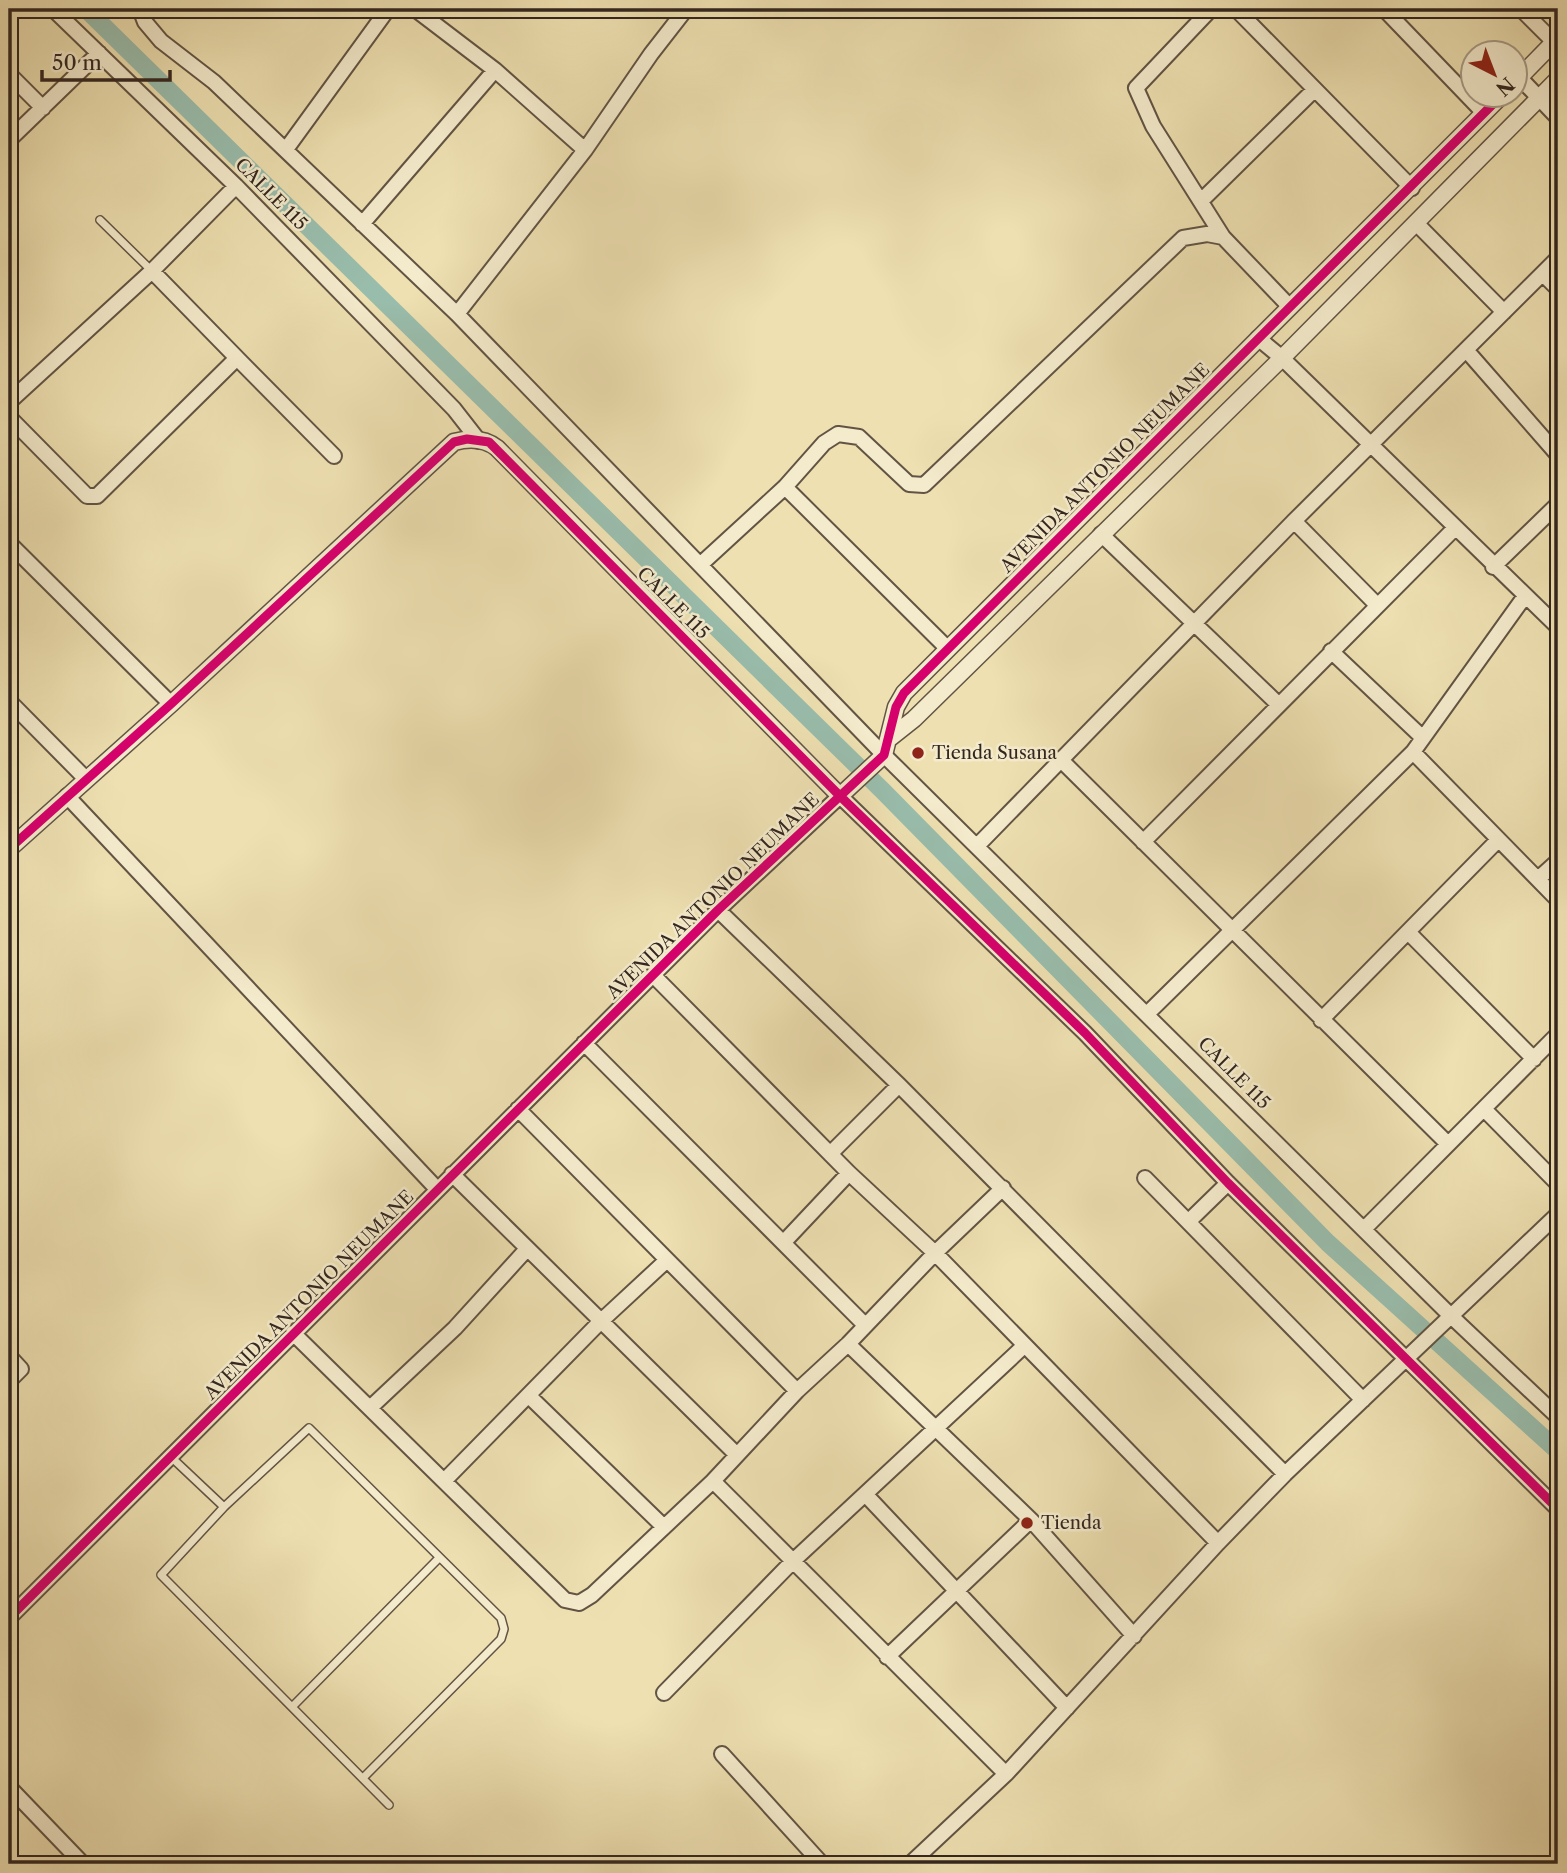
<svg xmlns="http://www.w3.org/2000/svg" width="1567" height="1873" viewBox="0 0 1567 1873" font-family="'Libre Caslon Text',serif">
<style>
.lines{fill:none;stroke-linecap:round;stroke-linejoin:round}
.canal{stroke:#99bdac;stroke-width:18}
.service-casing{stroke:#625444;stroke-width:10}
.minor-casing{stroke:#625444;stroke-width:18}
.tertiary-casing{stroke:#625444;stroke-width:19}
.service{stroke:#f4ebcc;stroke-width:7}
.minor{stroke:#f4ebcc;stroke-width:14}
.tertiary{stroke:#f4ebcc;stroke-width:16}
.cycleway-casing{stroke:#f4ebcc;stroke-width:13}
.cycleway{stroke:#d6006c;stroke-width:9}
.poi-dot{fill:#8f2418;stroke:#f4ebcc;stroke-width:2.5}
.labels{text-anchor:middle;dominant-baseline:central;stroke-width:5;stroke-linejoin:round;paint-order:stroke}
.street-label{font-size:18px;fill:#33261f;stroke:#f4ebcc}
.poi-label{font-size:18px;fill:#33261f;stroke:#f4ebcc;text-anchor:start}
</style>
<rect width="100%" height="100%" fill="#eee0b1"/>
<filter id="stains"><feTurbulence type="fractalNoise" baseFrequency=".00286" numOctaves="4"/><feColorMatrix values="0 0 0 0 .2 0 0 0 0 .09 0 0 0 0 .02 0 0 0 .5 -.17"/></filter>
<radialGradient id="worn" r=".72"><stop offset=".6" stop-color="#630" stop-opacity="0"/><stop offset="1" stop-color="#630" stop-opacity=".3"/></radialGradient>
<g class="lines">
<path class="canal" d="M86 9 883 791 1328 1243 1558 1451"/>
<defs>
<path id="service" d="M100 220 152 271
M171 1457 224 1507 161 1575 389 1805
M224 1507 309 1428 501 1618 504 1629 501 1639 363 1778
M292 1707 439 1558"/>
<path id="minor" d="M53 9 236 186 454 409 479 441
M140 9 145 22 161 41 214 82 457 314 884 755 1451 1316 1558 1417
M415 9 495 70 585 150
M1211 9 1136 88 1153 126 1223 237
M1236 9 1412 188
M1384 9 1484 113
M1521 9 1554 42
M9 74 43 108
M1520 78 1558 118
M9 140 99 53
M287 148 388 9
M1201 201 1314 90
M1416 223 1504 312
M362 224 495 70
M1543 274 1558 289
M457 314 585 150 651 54 686 9
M1258 338 1282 358 1558 627
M1467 351 1558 455
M237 358 334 456
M9 402 152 271 236 186
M9 417 87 496H97L237 358 152 271
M785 487 947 648
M1294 521 1376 604
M1101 534 1278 704
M9 543 171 704
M700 565 785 487 824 443 838 434 859 437 909 484 924 485 1183 238 1207 234 1223 237 1290 307
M1493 567 1558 504
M1331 651 1423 738
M9 701 86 779
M1413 752 1558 900
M1060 759 1447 1143
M67 796 437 1189
M1143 842 1455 528
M977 846 1294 521 1558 258
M1538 879 1558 861
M718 910 899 1085 1285 1474
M1408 932 1534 1059
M653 975 849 1173 935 1253 1218 1543
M1147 1014 1413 752 1525 596
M1321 1020 1497 841
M584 1043 865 1325
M518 1109 797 1391
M1484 1109 1558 1184
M830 1154 899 1085
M452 1174 737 1455
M1145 1178 1363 1400
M1189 1221 1228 1183
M1364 1229 1558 1034
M784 1242 849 1173
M293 1333 565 1600 579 1603 592 1595 713 1481 797 1391 848 1344 935 1253 1003 1188
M848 1344 1031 1520 1134 1636
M9 1356 21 1369 9 1381
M529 1396 664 1527
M371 1407 455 1328 526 1250
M445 1480 599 1323 667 1260
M713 1481 1006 1774
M866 1495 1067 1708
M9 1618 718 910 840 796 1085 1033 1228 1183 1558 1509
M887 1657 1031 1520
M664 1693 793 1561 1024 1346
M722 1754 822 1864
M9 1787 83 1864
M910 1864 1006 1774 1218 1543 1285 1474 1558 1214"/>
<path id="tertiary" d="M1514 83 1558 38
M890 738 914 719 1282 358 1558 79
M9 849 171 704 454 442C469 438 484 438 497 448L840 796 884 755 896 707 904 693 1503 94"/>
</defs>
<use href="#service" class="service-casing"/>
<use href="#minor" class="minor-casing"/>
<use href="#tertiary" class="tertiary-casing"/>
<use href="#service" class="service"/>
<use href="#minor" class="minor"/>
<use href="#tertiary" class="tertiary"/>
<defs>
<path id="cycleway" d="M9 849 171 704 454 442 467 439 489 442 840 796 1085 1033 1228 1183 1558 1509
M9 1618 718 910 884 755 896 707 904 693 1503 94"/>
</defs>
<use href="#cycleway" class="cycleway-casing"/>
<use href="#cycleway" class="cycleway"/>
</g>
<g class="poi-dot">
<circle cx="918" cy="753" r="7"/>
<circle cx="1027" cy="1523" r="7"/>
</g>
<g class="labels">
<g class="street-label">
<text transform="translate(271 194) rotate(45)">CALLE 115</text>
<text transform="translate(1105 468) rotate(-45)">AVENIDA ANTONIO NEUMANE</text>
<text transform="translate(673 603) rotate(45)">CALLE 115</text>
<text transform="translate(713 896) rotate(-44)">AVENIDA ANTONIO NEUMANE</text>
<text transform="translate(1234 1073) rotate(45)">CALLE 115</text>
<text transform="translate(309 1295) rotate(-45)">AVENIDA ANTONIO NEUMANE</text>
</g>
<g class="poi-label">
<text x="932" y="753">Tienda Susana</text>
<text x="1041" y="1523">Tienda</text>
</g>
</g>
<rect width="1567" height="1873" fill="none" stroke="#eee0b1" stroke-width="35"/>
<rect x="10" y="10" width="1546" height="1852" fill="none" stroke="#33261f" stroke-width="3.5"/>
<rect x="18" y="18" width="1532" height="1838" fill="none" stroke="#33261f" stroke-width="2"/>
<g transform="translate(1494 74) rotate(138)"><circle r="33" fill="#f4ebcc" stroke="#a79c87" stroke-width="2"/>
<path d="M0-5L12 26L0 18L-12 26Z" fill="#8f2418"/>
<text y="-10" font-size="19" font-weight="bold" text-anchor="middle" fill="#33261f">N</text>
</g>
<path d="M42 70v10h128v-10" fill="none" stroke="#33261f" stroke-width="3.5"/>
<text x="52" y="70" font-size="21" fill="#33261f" stroke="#f4ebcc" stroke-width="5" paint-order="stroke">50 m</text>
<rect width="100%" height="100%" filter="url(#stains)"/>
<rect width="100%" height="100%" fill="url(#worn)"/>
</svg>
